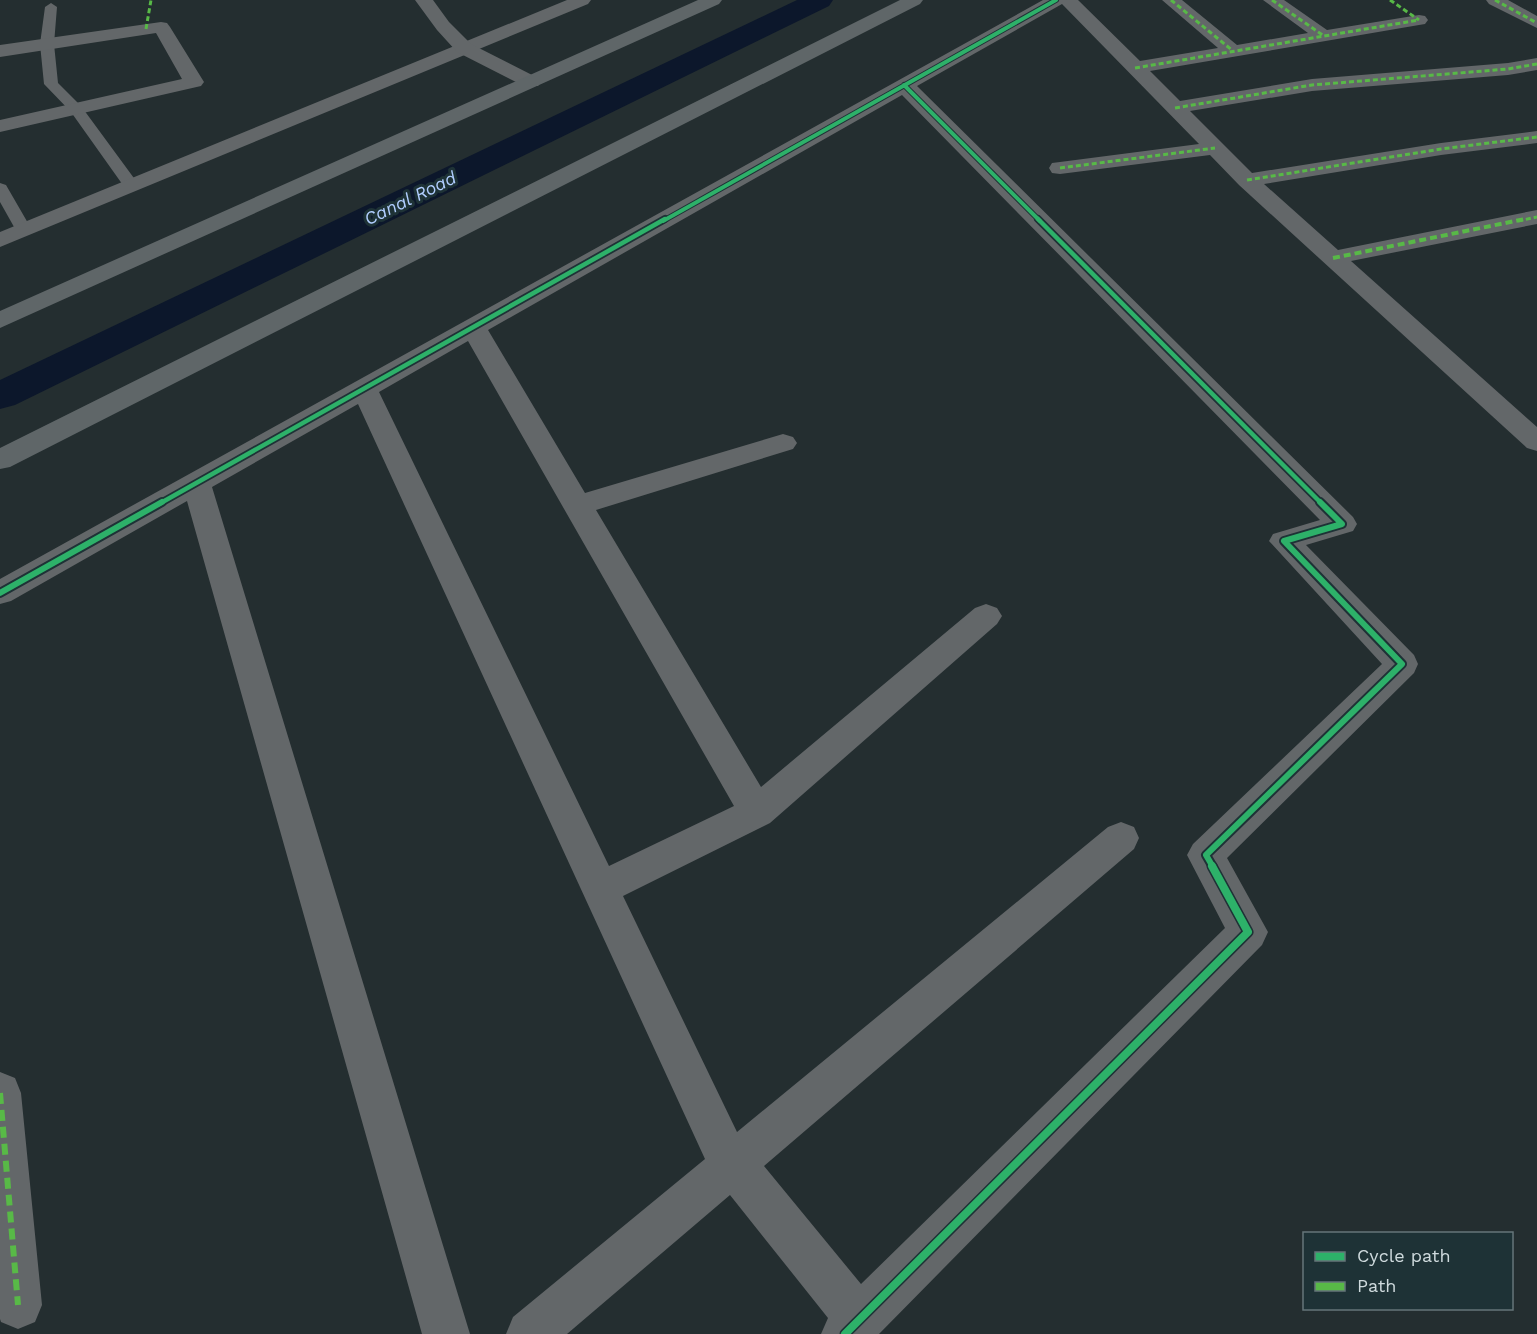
<svg xmlns="http://www.w3.org/2000/svg" width="1537" height="1334" viewBox="0 0 1537 1334" font-family="'Work Sans',sans-serif">
<style>
.lines{fill:none;stroke-linecap:round;stroke-linejoin:round}
.canal{fill:#0c172b;fill-rule:evenodd}
.service{fill:#636769;fill-rule:evenodd}
.minor{fill:#636769;fill-rule:evenodd}
.tertiary{fill:#636769;fill-rule:evenodd}
.trunk{fill:#5f6668;fill-rule:evenodd}
.quiet-far2{stroke:#58b947;stroke-width:3;stroke-dasharray:5 3;stroke-linecap:butt}
.quiet-far1{stroke:#58b947;stroke-width:4;stroke-dasharray:7 4;stroke-linecap:butt}
.quiet{stroke:#58b947;stroke-width:6;stroke-dasharray:11 6;stroke-linecap:butt}
.cycleway-far3-casing{stroke:#1e3236;stroke-width:6}
.cycleway-far2-casing{stroke:#1e3236;stroke-width:8}
.cycleway-far1-casing{stroke:#1e3236;stroke-width:10}
.cycleway-casing{stroke:#1e3236;stroke-width:11}
.cycleway-far3{stroke:#2db169;stroke-width:4}
.cycleway-far2{stroke:#2db169;stroke-width:4.5}
.cycleway-far1{stroke:#2db169;stroke-width:6}
.cycleway{stroke:#2db169;stroke-width:8}
.labels{text-anchor:middle;dominant-baseline:central;stroke-width:6;stroke-linejoin:round;paint-order:stroke}
.far-water-label{font-size:18px;font-style:italic;fill:#b1ceff;stroke:#1e3236}
</style>
<rect width="100%" height="100%" fill="#242e30"/>
<g class="lines">
<path class="canal" d="M797 0H833L829 6 15 405 0 409V380Z"/>
<path class="service" d="M51 3 57 7 54 44 58 83 81 106 139 185 137 188H125L71 112 44 84 40 44 45 7Z
M0 183 6 185 32 230 30 234 24 235 18 234 0 202Z"/>
<path class="minor" d="M567 0H591L588 4 0 247V232Z
M1043 0H1078L1140 61 1218 48 1162 0H1182L1237 45 1308 33 1263 0H1284L1327 30 1419 15 1425 16 1428 20 1425 24 1419 25 1150 71 1180 101 1312 79 1508 63 1537 58V70L1508 75 1312 91 1190 111 1252 173 1441 143 1537 131V143L1441 155 1264 184 1338 250 1537 210V224L1351 261 1537 427V451L1527 448 1239 185 1210 155 1060 174 1052 173 1049 168 1052 163 1060 162 1199 144 1062 4 917 86 1353 517 1357 524 1353 531 1306 545 1414 655 1418 664 1414 673 1227 858 1268 932 1262 945 879 1334H821L828 1318 730 1195 567 1334H506L513 1317 705 1159 358 404 212 487 470 1334H422L187 501 11 601 0 604V579ZM902 95 1320 520 1273 534 1269 541 1382 664 1193 844 1187 855 1225 928 861 1284 764 1166 1134 849 1139 838 1134 827 1121 822 1108 827 737 1132 623 896 770 823 997 624 1002 616 997 608 986 604 975 608 761 787 596 510 793 449 797 443 793 437 783 434 585 493 488 330ZM468 341 734 806 609 866 379 392Z
M1486 0H1508L1537 16V28L1489 4Z
M161 22 167 23 170 27 204 82 201 86 0 132V120L182 79 156 33 0 57V45Z
M0 1072 15 1078 21 1093 42 1305 35 1322 18 1329 1 1322 0 1319Z"/>
<path class="tertiary" d="M415 0H433L449 22 471 44 538 78 541 82 538 86H524L457 52 437 30Z"/>
<path class="trunk" d="M698 0H722L719 4 0 328V311Z
M900 0H923L920 4 10 467 0 469V448Z"/>
<path class="quiet-far2" d="M1171 0 1233 51
M1272 0 1324 36
M1390 0 1419 20
M1495 0 1537 23
M146 29 151 0
M1135 68 1419 20
M1175 108 1312 85 1508 69 1537 64
M1060 168 1215 148
M1247 180 1441 149 1537 137
M1518 221 1537 217"/>
<path class="quiet-far1" d="M1333 258 1525 219"/>
<path class="quiet" d="M0 1093 18 1305"/>
<defs>
<path id="cycleway-far3" d="M904 85 1040 221
M663 221 1056 0"/>
<path id="cycleway-far2" d="M1038 219 1322 504
M159 504 665 219"/>
<path id="cycleway-far1" d="M0 593 162 502
M1213 867 1206 855 1402 664 1284 541 1342 524 1320 502"/>
<path id="cycleway" d="M845 1334 1248 932 1212 866"/>
</defs>
<use href="#cycleway-far3" class="cycleway-far3-casing"/>
<use href="#cycleway-far2" class="cycleway-far2-casing"/>
<use href="#cycleway-far1" class="cycleway-far1-casing"/>
<use href="#cycleway" class="cycleway-casing"/>
<use href="#cycleway-far3" class="cycleway-far3"/>
<use href="#cycleway-far2" class="cycleway-far2"/>
<use href="#cycleway-far1" class="cycleway-far1"/>
<use href="#cycleway" class="cycleway"/>
</g>
<g class="labels">
<g class="far-water-label">
<text transform="translate(410 198) rotate(-26)">Canal Road</text>
</g>
</g>
<rect x="1303" y="1232" width="210" height="78" fill="#1e3236" stroke="#657579" stroke-width="1.5"/>
<rect x="1315" y="1252" width="30" height="9" fill="#2db169" stroke="#657579" stroke-width="1.5"/>
<text x="1357" y="1262" font-size="18" fill="#cfdadd">Cycle path</text>
<rect x="1315" y="1282" width="30" height="9" fill="#58b947" stroke="#657579" stroke-width="1.5"/>
<text x="1357" y="1292" font-size="18" fill="#cfdadd">Path</text>
</svg>
